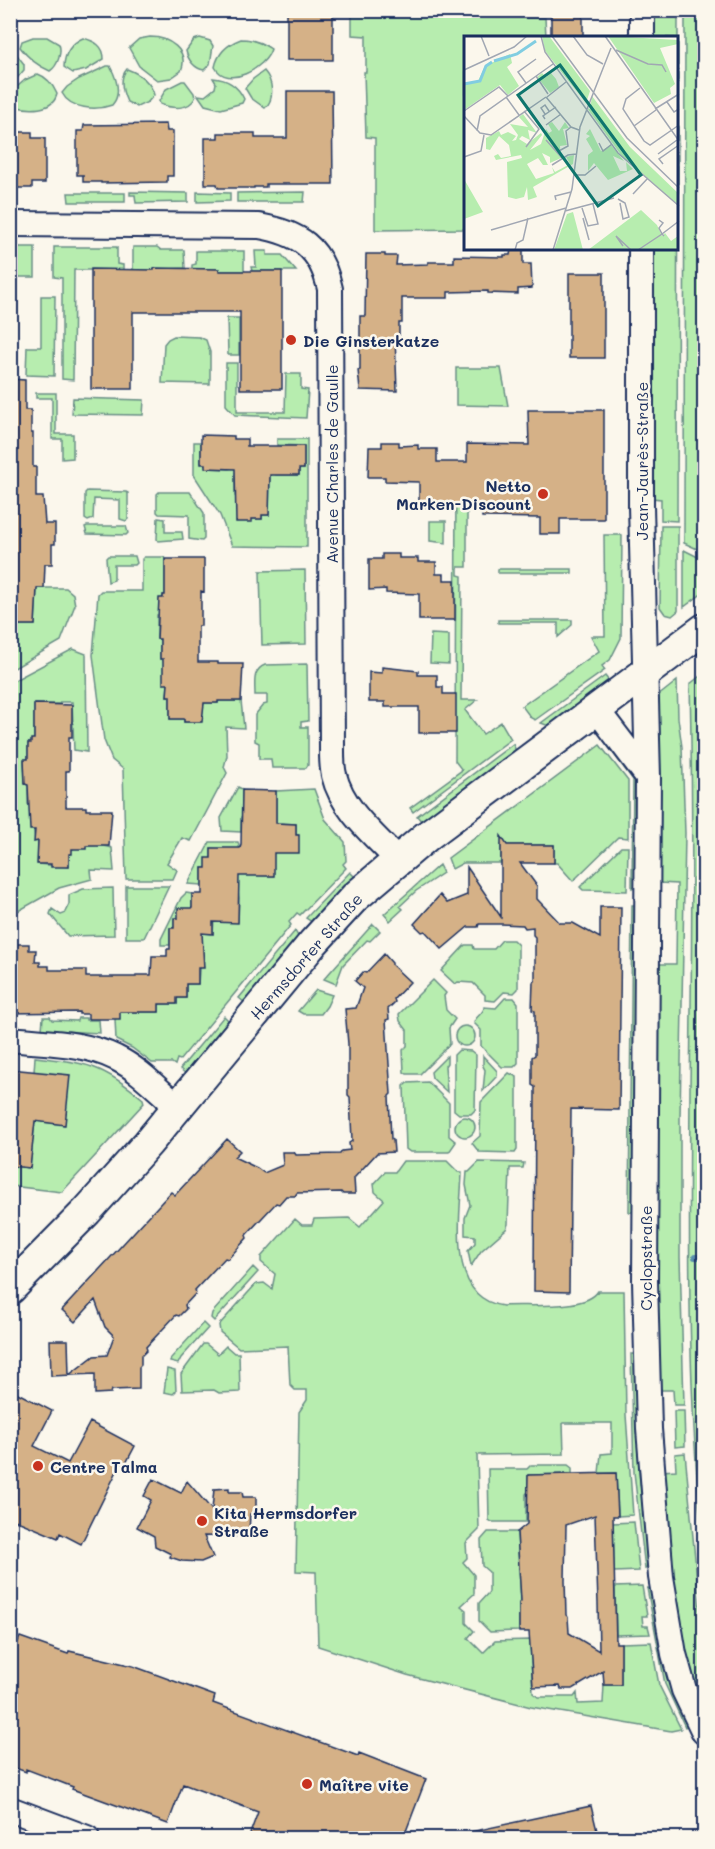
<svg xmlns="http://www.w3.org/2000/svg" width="715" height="1849" viewBox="0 0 715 1849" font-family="Mali,sans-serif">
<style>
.green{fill:#b7edaf;stroke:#698e86;stroke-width:1.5}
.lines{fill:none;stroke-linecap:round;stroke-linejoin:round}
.stream{stroke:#588ead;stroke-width:6}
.building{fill:#d5b187;stroke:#1b2f5e;stroke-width:1.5;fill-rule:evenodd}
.minor-casing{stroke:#1b2f5e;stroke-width:28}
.major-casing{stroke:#1b2f5e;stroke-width:34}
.minor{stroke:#fbf7ec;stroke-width:24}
.major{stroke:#fbf7ec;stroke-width:30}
.poi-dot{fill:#c8321e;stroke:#fbf7ec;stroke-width:2}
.labels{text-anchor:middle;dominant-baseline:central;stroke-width:5;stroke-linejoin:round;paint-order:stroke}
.poi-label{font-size:16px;font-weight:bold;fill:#1b2f5e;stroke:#fbf7ec;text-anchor:start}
.street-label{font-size:16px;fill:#1b2f5e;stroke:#fbf7ec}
.inset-river{fill:none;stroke:#81cde1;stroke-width:3}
.inset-road{fill:none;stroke:#a1a7b3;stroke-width:1.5}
.view{fill:#0f766e;fill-opacity:0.15;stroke:#0f766e;stroke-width:3}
.inset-edge{fill:none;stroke:#1b2f5e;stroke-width:3}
</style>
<rect width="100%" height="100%" fill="#fbf7ec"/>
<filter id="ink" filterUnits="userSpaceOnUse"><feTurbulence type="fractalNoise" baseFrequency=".0167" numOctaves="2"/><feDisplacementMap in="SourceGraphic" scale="12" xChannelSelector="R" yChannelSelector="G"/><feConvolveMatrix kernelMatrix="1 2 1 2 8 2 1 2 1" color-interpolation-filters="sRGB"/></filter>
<g filter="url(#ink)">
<path class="green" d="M704 10V552L684 543V532L685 11Z
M448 11V17L545 18 546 37 466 38V229L375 230V138L366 137 364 72H366V36L352 35V11Z
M651 11H678L677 521 661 520V499L652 498V249H678V38L651 37Z
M33 37H47L59 44C62 52 58 66 50 71 38 66 28 58 20 47L22 41Z
M150 37C168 37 190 50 181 71L171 78 157 80 139 66 129 48 139 39Z
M83 38C95 41 104 46 104 59L86 70 73 73 64 67C64 54 71 43 83 38Z
M200 38 210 41 213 46 210 64 204 70C195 69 188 60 186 51L194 40Z
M241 39C253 39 261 42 271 49 266 68 227 90 215 67 218 52 228 44 241 39Z
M10 46 24 64V70L11 85Z
M107 66H110C117 79 122 94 112 105 96 111 70 109 62 93L67 87 79 79Z
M127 69C140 74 151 82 154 95L148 102 137 107 127 102C122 91 119 78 127 69Z
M264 71C273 81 275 99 265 108L251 98 245 88 253 79Z
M38 74C47 77 53 85 57 94 53 112 28 110 13 106L11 104V92L25 80Z
M213 78C228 79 238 86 244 99L242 103 221 109 205 105 198 95 205 96 215 88 216 83Z
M182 81H185L194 93 195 98C189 110 172 109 160 104L159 101 166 89Z
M130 192 188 193V202L136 203 135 195H130Z
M197 192 230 193V201L197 202Z
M305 192 304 202H237V193Z
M68 193H125V202H69Z
M11 247H35V277H18V288H11Z
M54 247H117V264L123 265V270H74L73 380 62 379V278L54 277Z
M133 247H157L161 250H184L185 268 133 271Z
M196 251H244V271H219L218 269H192V265L196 264Z
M255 251H267V255H282L296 271H252L251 267H256Z
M41 296H55L54 376 26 375 27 347H41Z
M227 318H239V355H228Z
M174 336 199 337 206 340 210 352V384L162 383 164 344 168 339Z
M226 363H237V412H285L286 374H301V389L308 390 306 418 235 415 226 405Z
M456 368H501L508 406 456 405Z
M36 393H56V434H73V458L62 459V439H52V398H36Z
M73 398 144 400 143 415 72 414Z
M277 439H307V547L232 546 220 515 194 475V442H201V463L205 464 206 468 229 469 237 466 235 473V496L252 519H262V515H269L270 472 276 475H299V469H304V446L277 445Z
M456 468 467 471V567H458V575L462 576 461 700H477L465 710 483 734 501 722 511 739 413 812 410 808 462 770 455 761Z
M87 491 126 492 128 493V519L126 521 120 519V500L94 499 93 519 88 521 85 519V493Z
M159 492H190L204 513V539L202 541 189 539V515L159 514 157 512V494Z
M158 518 165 519V532H182L183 539 158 541 157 539Z
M430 521H446V543L430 541Z
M87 526H126L128 533 126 535 87 534 85 527Z
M661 526H678V611L672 616 665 614 660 607Z
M604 535H622L621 638 610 660 602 666 605 670 535 720 531 718 522 706 599 651 591 636H605Z
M684 550 704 560V592L684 607Z
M108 556H135L137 563 135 565H114V580L108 582 106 558Z
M144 557H164L165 559V595H163L159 615H157V639H160V659H163L168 684 167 696H170V719H184V722H201L204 703H218V701H241L244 728 226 727 227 756 224 767 227 773 191 841 182 838 167 863 177 870 173 879H126L123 769 112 760 104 740 93 655 98 594 101 591H142V559Z
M498 569H572V573H498Z
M305 570 306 644 262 645 260 571Z
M37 588H66L73 594 75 605 61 641 11 670V625H35Z
M498 620H572V625L558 637V623H498Z
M431 634 449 635V664L430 663Z
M73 649 86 654 87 752 74 750 72 702H60V704H34V739L31 743H28V759L24 760 25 784 28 785V804H30L35 841H38V864L69 867V854L72 849C84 846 100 843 112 848L114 871 91 870 92 879 59 888 11 915V682Z
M307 664 308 721 301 722V727H308V765L306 768H272L271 759H259V743L255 741V715L263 705 267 704V695H255C255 683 252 670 265 665Z
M704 673V1554C687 1400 689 1243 690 1088 692 953 693 819 690 684Z
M605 676 609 681 549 726 541 723Z
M677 681 678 718 682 747 685 833 680 1117V1257L684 1405H674L673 1390H659L654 1178 659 964H676L677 884 660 883 658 696Z
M608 738 637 778 636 886 632 888 633 780 604 741Z
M513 744 516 751 422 822 417 816Z
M600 745 628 781V838L618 837 573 881 557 863H554V845H501V863H463L452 869 448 858Z
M238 787 242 789V805L246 817H241V832L222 831 221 818Z
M314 789 325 819 345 842 346 861 343 864 346 868 300 915 297 913 289 922 291 925 180 1060 177 1059 175 1065 172 1063H152L132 1048 116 1040 115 1019 120 1012H159V1004H177V998H186V984H198L202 933 213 934 214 919 220 922H238L239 898 235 874 273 876 270 850 299 835H296V824L276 823V791Z
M210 842H238L240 850 211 848V858L206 868H202V885L188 884Z
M621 847H628L627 891 583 890 580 887Z
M439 865 443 873 416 891 400 906 403 909 390 921 384 914Z
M350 872 355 877 352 881 327 904 312 922 306 918Z
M126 886H169L144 938H126Z
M113 888 114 935 68 936 50 914 52 909 61 915 64 914 69 904V895L83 889Z
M186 893 192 894V908L178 918 174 919V928H170V945H161V939L181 898Z
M632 905H635L633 1212H629Z
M373 924 380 931 370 941 367 940 343 965 336 984 324 979Z
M295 931 299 938 245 1003 239 998Z
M502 940H513L518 945V989L514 993 504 992 495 1001 485 1000V995L473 983 458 982 455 984 441 971 465 945H473L474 949H494Z
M433 980 446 993 444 996 446 1010 455 1019 449 1028 450 1044 420 1074H407L404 1072 403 1050 407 1046V1030L400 1021 399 1014Z
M316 990 332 995 327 1006 321 1014H303L298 1011Z
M505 998H514L518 1003V1063L514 1067H502L481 1046V1030L474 1023C475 1016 484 1014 484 1007L496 1008Z
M224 1016 229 1021 185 1073 180 1069Z
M43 1017H50L52 1020 77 1021 78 1018H86V1020H99L100 1033 42 1030Z
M455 1036a10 10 0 1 1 20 0a10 10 0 1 1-20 0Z
M459 1050 471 1051 476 1055 475 1110 471 1114H459L454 1110V1055Z
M447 1056V1063L445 1066 447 1092 432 1078 431 1072Z
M483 1056 497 1071V1076L483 1091 485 1070 483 1066Z
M35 1057C88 1063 102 1065 143 1099L144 1103 62 1192 11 1186V1166L30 1168 35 1121 64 1125 34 1072Z
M509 1073 517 1077V1150L515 1153 479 1152 472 1143 480 1136 481 1102Z
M428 1082 449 1103V1136L456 1142 449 1152H410L406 1149 404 1086 407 1083Z
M455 1127a10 10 0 1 1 20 0a10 10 0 1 1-20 0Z
M403 1161H447L458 1172H462C461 1214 445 1298 503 1306 527 1304 586 1311 598 1291H624L626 1415 633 1515 618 1516 616 1473H599L601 1454 612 1453V1423H563L564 1454 477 1455 479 1530 466 1543 467 1558 463 1562 474 1575V1594L461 1606 466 1610V1623L474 1631 468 1638 483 1653 495 1641 530 1640 533 1693 538 1697H574L577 1693 578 1704 603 1703 604 1685H621V1643L651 1642 659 1685 681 1729 671 1731 531 1707 407 1675 318 1646 316 1572 296 1571 299 1412 307 1400V1390H295L290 1385 288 1346 239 1348 220 1332 219 1325 256 1284 264 1283 272 1289 275 1274 261 1262V1257L295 1219 302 1225H312L314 1219 349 1218 360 1227 384 1200 375 1192 374 1184 385 1172H395Z
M479 1162 524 1163 523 1168H510L508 1224 506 1229 481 1251 471 1266 468 1251 475 1243V1236L465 1235V1218L470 1205 466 1185 467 1172H469Z
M253 1267 258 1272 214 1321 211 1318 212 1313Z
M203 1323 208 1328 181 1358 178 1364 170 1362 171 1358Z
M203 1344H206L218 1354 226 1346 234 1353H239L240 1392 219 1393 214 1390 182 1391 181 1374Z
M631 1354H635L639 1472 649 1567 645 1569 634 1472Z
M167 1369 175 1371 176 1391 173 1394 164 1392Z
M674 1411H684L685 1446 675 1447Z
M685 1453 700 1611 704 1631V1706C692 1681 687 1657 682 1631 672 1578 667 1525 662 1471L676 1470 675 1454Z
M531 1465H568L572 1468V1474L528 1475V1492L526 1494V1522H492L489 1520 488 1469H527Z
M634 1522 639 1571 614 1572 613 1523Z
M488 1532H517L521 1601 519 1603V1631L490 1632 479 1621V1603L489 1592V1572L482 1566 481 1540Z
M642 1586 647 1616H642L643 1626H648L650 1634 616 1635 615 1587Z
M647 1588 652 1589 688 1725 685 1727 665 1684Z"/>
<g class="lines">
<path class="stream" d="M695 1257H704"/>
</g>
<path class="building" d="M287 10H333V60H287Z
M551 10H583V38H551Z
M287 91H332L333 184H266V187H254V188H218L217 184H205V138H218V133H255V138H287Z
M166 124 167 131H173V176H167V182L101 183V182H83V175H77V131H83L84 125Z
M10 132H32V138H45V183H32V188H10Z
M511 249H523V264H531L532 288 518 289V294L488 293V291L448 292V298H402V323H399V336H395L397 391 360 390 358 370H360V316H365L366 254H385V256H397L396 265 428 264V262H454V256L504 257V255H510Z
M154 268 219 269V271H282V389H240V312H133V389H91V269L154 270Z
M569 273H604V358H569Z
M10 379 25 380V410H31V433H33V467H36V497H43L45 524H55V544H52V564H45L44 588H37L35 625H10Z
M528 410H604V519H560V534H540V518L482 517V507H419V482L385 481V477H368L369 447H382V442H399V446L418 445V449H437V462H467V444L529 445Z
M201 435 234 436V439H247V446H304V469H299V475H270L269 515H262V519H252V522H236L235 469 205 468V464H201Z
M382 554H399V558H418V562H436V574H444V580H455V620H419V594L386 593V589L369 590V559H382Z
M165 559H204V592L201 591V626H198V662H218V664H243L241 701H218V703H204L202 722H184V719H170V696H167L168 684H163V659H160V639H157L159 598H163V595H165Z
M382 667 418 671V675H437V687H443V694H456V733H419V707H385V702H369V672L382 673Z
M34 704 72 705V737H69V771H66V807H86V810H112L109 846H86V849H72V854H69V867H51V864H37L38 841 34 842 35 830H30L28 785 25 784 24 759H28V743H31V739H34Z
M242 790 276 791V823L296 824V835H299V853H274V876H239L238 923 213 922V934L202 933 204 968H198V984H186V998H177V1004H159V1012H120V1019H88V1014H79V1012L10 1013V944H29V950H36L35 962H40V966H49V970H86V977H136V975H151L152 956H167V949H170V928H174V918H178V908H192V894H202V868H206V858H211V848H240L241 845Z
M501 836 507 845H554V863H520L537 886V899L560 923H573L600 938V907H621L619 1110 571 1109 569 1292 534 1291 535 1087 532 1085V1057L535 1055V1011L532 1010 533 982 535 980V937L533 935V927L525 928 523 925 501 924H479L478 927H468L442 949 425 931 422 932 414 924 440 895 447 903 467 895V867L501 917Z
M384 954 392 963V965L410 982 394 999 395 1002 388 1009 389 1019 386 1020 391 1094 389 1096 391 1139 393 1140 394 1152 377 1153 354 1178 355 1194H343L341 1192 297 1193 295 1196H286L279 1204 276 1203 246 1235 247 1238 228 1259 225 1258 195 1290 196 1293 185 1305 186 1309 179 1316 176 1315 146 1347 147 1350 141 1356V1365L139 1367V1389L112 1390 111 1393 95 1394V1374L51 1376 50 1340H68L69 1375 94 1356 107 1355 114 1336 105 1327 95 1300 75 1322 62 1310 171 1192 175 1195 227 1139 240 1151 234 1157 257 1168 264 1173 283 1165 282 1152H294L296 1155 340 1154 342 1151 350 1150 349 1143 352 1141 350 1097 348 1095V1044L345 1009 356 1008 363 988 355 981 363 972 366 973Z
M10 1069 70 1075 65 1125 35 1121 30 1168 10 1166Z
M10 1389 52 1411 34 1446 68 1463 90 1422 135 1446 125 1465 121 1463 81 1544 60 1533 58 1538 10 1518Z
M616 1473 618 1516H613L616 1643H621V1685H604L603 1671 573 1689H561L560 1686 533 1687 529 1632H519V1603L521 1601 517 1532 527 1524 528 1475ZM595 1515 598 1603 599 1651 569 1633 568 1617 566 1615 565 1581 566 1525Z
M153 1479 181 1493 187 1481 212 1510 214 1489 229 1488V1492H242L243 1497H256V1514H250L249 1533H235V1537L204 1536 213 1557 201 1562 182 1561 170 1557 171 1554 155 1546 154 1536 137 1527 151 1500 144 1496Z
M20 1637 68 1654 69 1651 133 1666 215 1696 213 1703 358 1756 359 1753 426 1779 403 1839H248L258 1812 183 1784 168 1824 72 1789 73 1787 26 1769V1772L10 1766V1641L17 1644Z
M591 1806 599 1839H471L470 1832Z"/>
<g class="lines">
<defs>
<path id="minor" d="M642 38V10
M10 224 259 226C299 233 321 247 330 289L332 751C332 759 332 767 334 775 342 809 374 835 398 860
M641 249V506L648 777 645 1281 649 1429 661 1577 674 1654 684 1690 704 1732
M597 710 648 777
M10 1039C45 1043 85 1042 116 1058 139 1069 158 1090 178 1107
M10 1809 87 1838"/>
<path id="major" d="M10 1289 87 1211 148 1143 313 943 355 897 427 836 704 629"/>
</defs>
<use href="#minor" class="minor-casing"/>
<use href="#major" class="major-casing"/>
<use href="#minor" class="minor"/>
<use href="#major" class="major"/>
</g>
</g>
<g class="poi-dot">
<circle cx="291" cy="340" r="6"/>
<circle cx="543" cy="494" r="6"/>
<circle cx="38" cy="1466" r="6"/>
<circle cx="202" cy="1521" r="6"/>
<circle cx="307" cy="1784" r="6"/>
</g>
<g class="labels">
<g class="poi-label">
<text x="303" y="340">Die Ginsterkatze</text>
<text x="531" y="485" text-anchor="end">Netto<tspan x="531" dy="18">Marken-Discount</tspan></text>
<text x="50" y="1466">Centre Talma</text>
<text x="214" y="1512">Kita Hermsdorfer<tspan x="214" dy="18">Straße</tspan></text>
<text x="319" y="1784">Maître vite</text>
</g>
<g class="street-label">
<text transform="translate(641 461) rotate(-90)">Jean-Jaurès-Straße</text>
<text transform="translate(331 464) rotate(-90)">Avenue Charles de Gaulle</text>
<text transform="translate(306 956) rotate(-49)">Hermsdorfer Straße</text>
<text transform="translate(645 1258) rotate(-90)">Cyclopstraße</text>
</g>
</g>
<g transform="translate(464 36)">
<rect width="214" height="214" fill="#fbf7ec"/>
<path d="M78 0H85L126 55 122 67 81 15ZM144 0 214 4V8L196 12 211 48 206 52 207 58 190 67ZM46 18 48 27 43 31 55 50 44 59 36 49 0 74V47L14 45 21 30ZM78 37 82 41 87 37 92 43 95 51 86 57 73 41ZM128 60 166 111 214 157V169L157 119 123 72 126 73ZM59 78 73 97 64 94 66 104 58 100 55 103 63 108 77 97 78 99 66 114 77 108 82 93 85 97 88 95 84 88 88 86 95 95 101 86 105 92 99 93 103 109 96 110 97 122 86 127V121L78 117 84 129H79L74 122 63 128 72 143 90 137 88 131 91 136 106 128 102 121 110 119 109 128 69 151 73 161 64 164 63 151 60 161 52 163 44 161 43 126 58 122 57 119 32 124 30 120 34 118 37 122 47 120 45 109 35 100 26 114 22 113V102L35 95 37 99 44 96 52 100 48 105 52 104 54 99 46 88 64 91 55 81ZM126 93 137 115 147 109 160 125 149 120 156 135H163L162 126 169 133 144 144 130 127 124 135V119L129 115 122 103 126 100 122 98ZM0 143 19 176 0 183ZM177 174 193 189 198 200 201 197 207 205 214 200V214H124ZM109 176 119 214H90L103 178Z" fill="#b7edaf"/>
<path class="inset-river" d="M30 25 53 18 72 5M0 48 16 45 22 30 28 26"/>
<path class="inset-road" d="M17 0 25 20M77 0 81 16 154 117 215 170M88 0 163 102 215 152M109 0 123 19 139 28M141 0 215 105M152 14 184 28 198 29 202 36M0 34 50 11 63 0M72 40 84 58M62 47 54 36 72 23M176 52 162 63 159 73 180 105 186 109 215 89M42 61 55 79M82 61 107 91 115 94M83 61 102 46M203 66 210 76 215 73M191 73 215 58M0 75 35 51 44 60M60 75 75 93 62 111M81 78 77 72 81 69 85 75M0 80 16 97 27 99 82 61M81 83 79 80 92 71M82 89 97 78M170 90 192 74M13 95 16 80 89 28M82 104 98 122M135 107 139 115 148 108M93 116 104 110 102 95 107 91M194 118 213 104M0 121 17 115 20 99M199 128 195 123 215 109M88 129 104 119 112 118M110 139H121L132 130M169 158 184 142M154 163 161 167 165 181 159 183 156 167M92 164 91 160 107 156M118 172 124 190 134 188 129 168M101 175 150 162M119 182 125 204M27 194 102 172M200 200 198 198 215 185M159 210 152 200 167 214M51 214 53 207 59 204 64 182M89 214 108 153 116 91 147 12M174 214 198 198 195 192 199 187 195 184"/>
<path class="view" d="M96 29 177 139 134 170 54 59Z"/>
<rect width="214" height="214" class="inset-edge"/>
</g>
<rect width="715" height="1849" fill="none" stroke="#fbf7ec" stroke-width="36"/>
<rect x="18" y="18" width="679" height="1813" fill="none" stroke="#1b2f5e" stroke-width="2" filter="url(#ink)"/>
</svg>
